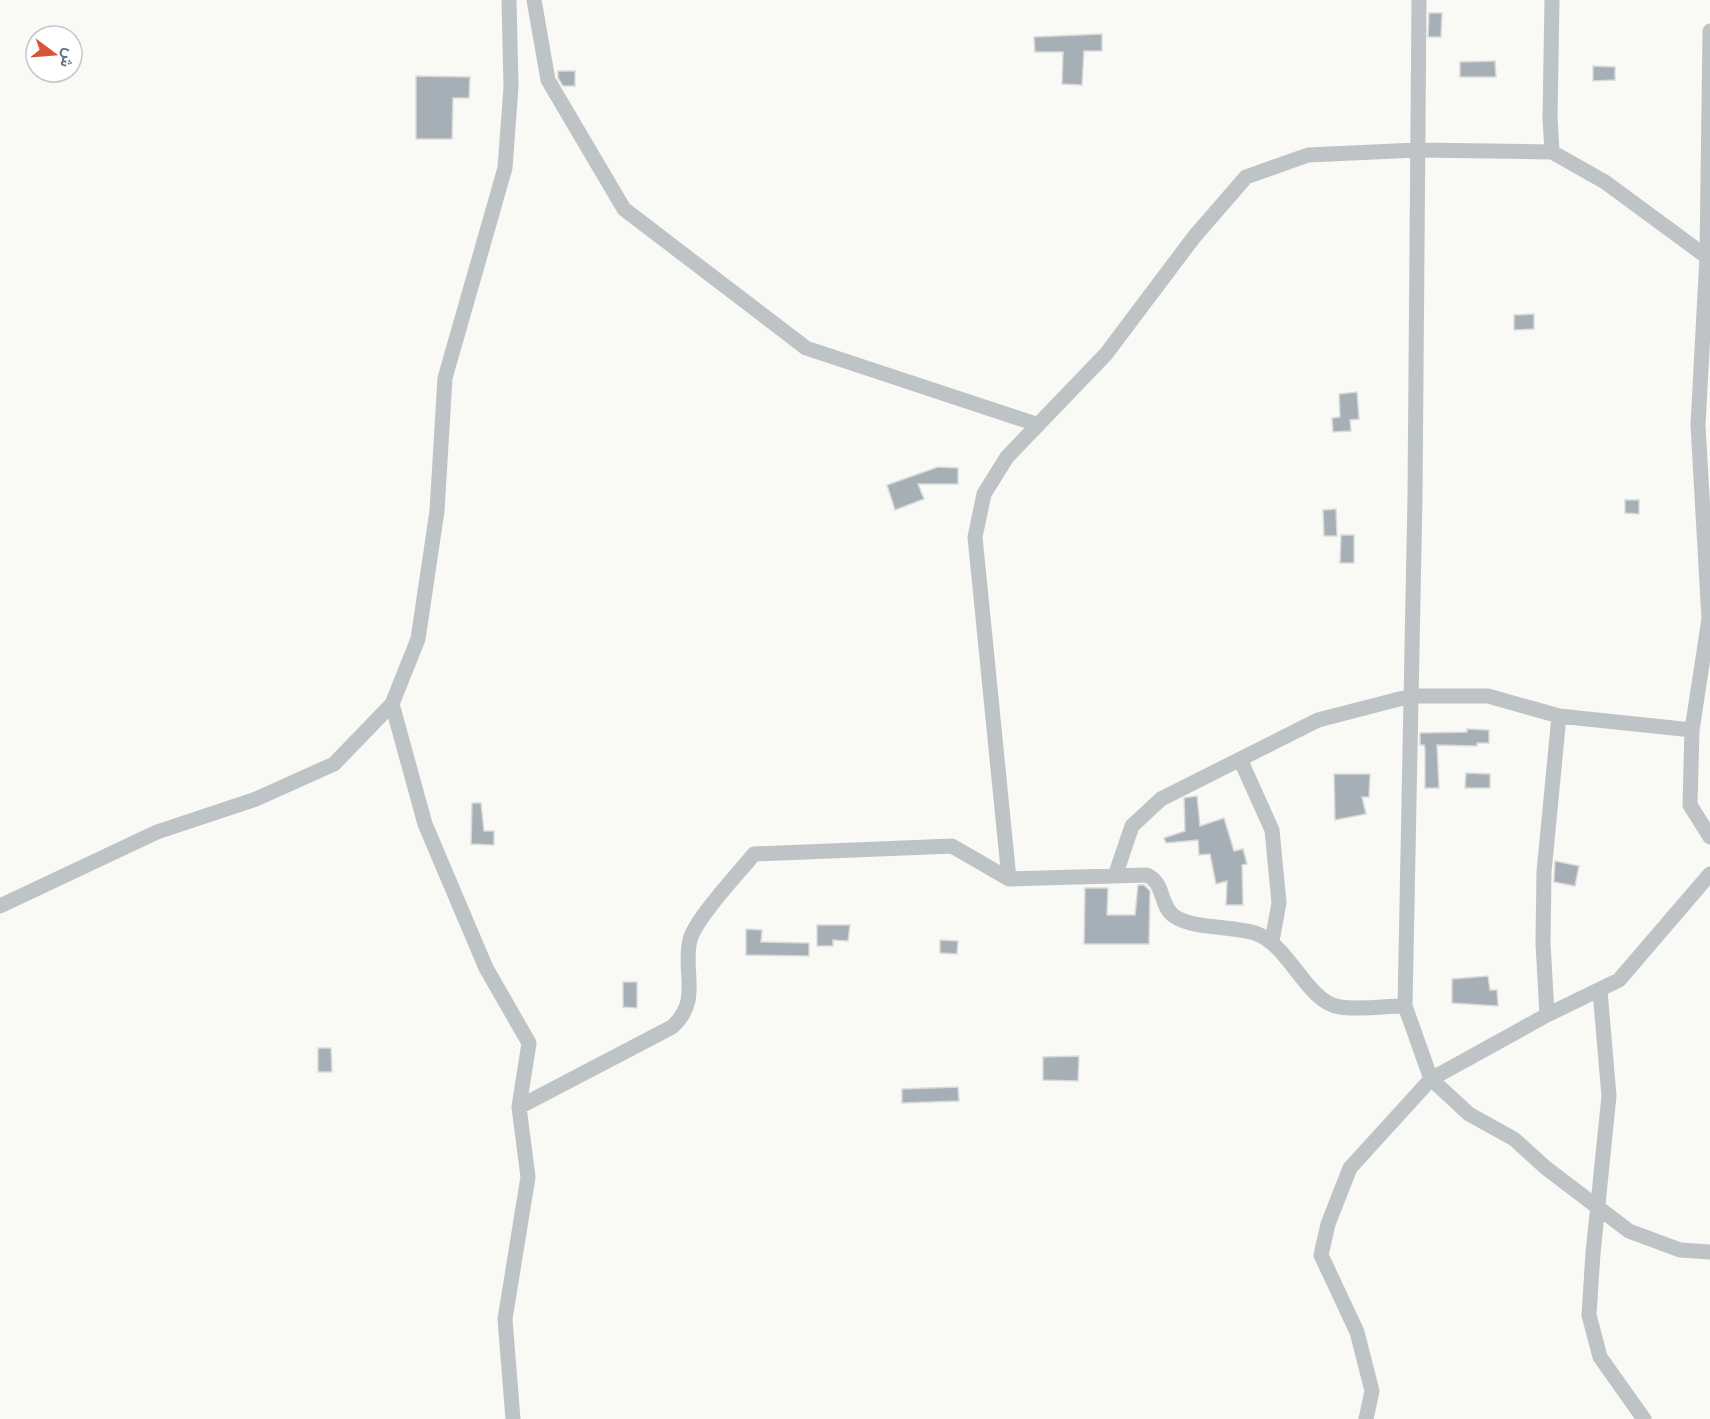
<svg xmlns="http://www.w3.org/2000/svg" width="1710" height="1419" viewBox="0 0 1710 1419" font-family="'Varela Round',Vazirmatn,sans-serif">
<style>
.building{fill:#a7afb6;stroke:#dadad9;stroke-width:1.5}
.lines{fill:none;stroke-linecap:round;stroke-linejoin:round}
.minor{stroke:#bec3c6;stroke-width:15}
</style>
<rect width="100%" height="100%" fill="#f9f9f6"/>
<path class="building" d="M1429 13H1442L1441 37H1428Z
M1102 34V51H1084L1082 85 1062 84 1063 52H1035L1034 37Z
M1495 61 1496 77H1460V62Z
M1593 66 1615 67V80L1593 81Z
M558 71H575V86H563L558 78Z
M416 76 470 77 469 98H453L452 139H416Z
M1534 314V329L1514 330V315Z
M1357 392 1359 419 1350 420 1351 431 1333 432 1332 418 1340 417 1339 394Z
M938 467 958 468V484H918L924 499 895 510 887 485Z
M1625 500H1639V514L1625 513Z
M1336 509 1337 536H1324L1323 510Z
M1341 535H1354V563H1340Z
M1467 729 1489 730V743H1477V746L1437 745 1439 788H1425V749L1424 745H1420V733L1467 732Z
M1466 773 1490 774V788H1465Z
M1334 774H1370L1369 797H1362L1366 814 1335 820Z
M1197 796 1200 826 1224 818 1234 851 1243 849 1247 864 1242 865 1243 905H1226L1227 881 1216 884 1210 854 1199 855 1198 840 1166 843 1164 838 1185 831 1184 798Z
M472 803H481L484 831H494V845L471 844Z
M1555 861 1579 866 1575 886 1554 882Z
M1138 885H1144L1150 891 1149 944H1084L1085 888H1108L1107 915H1135Z
M817 925H850L848 941 833 940V946H817Z
M746 929 762 930 761 942 809 943V956L746 955Z
M940 940 958 941 957 954 940 953Z
M1488 976 1490 990H1497L1498 1006 1452 1003V979Z
M623 982H637V1008L623 1007Z
M318 1048H331L332 1072H318Z
M1079 1056 1078 1081 1043 1080V1057Z
M958 1087 959 1101 902 1103V1089Z"/>
<g class="lines">
<path class="minor" d="M534 0 548 80 624 209 806 348 1036 424
M1419 0 1415 496 1405 1006 1431 1079 1469 1114 1514 1139 1546 1168 1629 1231 1680 1250 1710 1252
M1552 0 1550 117 1552 152
M1710 31 1707 257 1698 425 1709 619 1692 730 1690 805 1710 837
M392 704 425 824 486 968 529 1043 519 1107 528 1177 505 1319 513 1419
M1240 759 1272 830 1279 903 1272 941
M1115 876 1132 826 1161 799 1318 720 1411 696H1488L1559 716 1692 730
M1009 879 975 537 984 494 1007 457 1106 354 1194 237 1246 177 1308 155 1417 150 1552 152 1605 182 1707 257
M0 906 157 832 256 799 334 764 392 704 418 639 437 511 445 378 505 168 511 87 509 0
M1600 991 1609 1096 1593 1253 1589 1315 1600 1357 1644 1419
M1547 1015 1543 943 1544 872 1559 716
M519 1107 672 1027C702 1000 682 972 690 940 695 919 739 873 754 854L952 846 1009 879 1147 875C1165 883 1159 905 1174 916 1192 929 1232 926 1255 933 1289 944 1307 1003 1340 1007 1361 1010 1384 1006 1405 1006
M1366 1419 1372 1391 1357 1332 1321 1255 1328 1224 1350 1168 1431 1079 1547 1015 1619 980 1710 874"/>
</g>
<g transform="translate(54 54) rotate(106)"><circle r="28" fill="#ffffff" stroke="#c1c8cc" stroke-width="1.5"/>
<path d="M0-4.5L10 22L0 15L-10 22Z" fill="#d95436"/>
<text y="-9" font-size="16" font-weight="bold" text-anchor="middle" fill="#657580">ش</text>
</g>
</svg>
